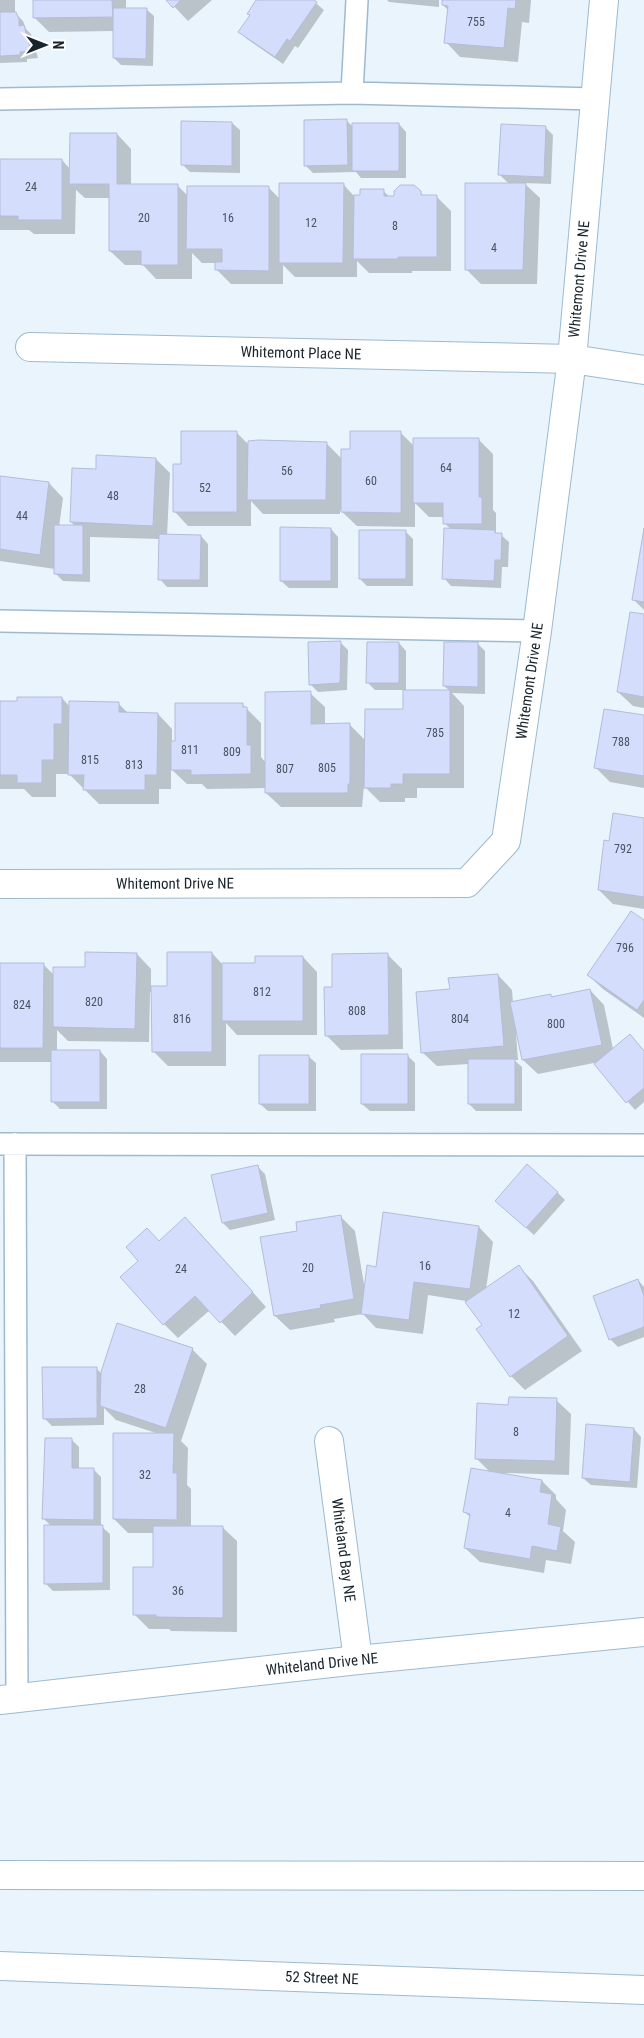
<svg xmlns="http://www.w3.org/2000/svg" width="644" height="2038" viewBox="0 0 644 2038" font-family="'Roboto Condensed',sans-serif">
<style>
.shadow{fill:#0003}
.building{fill:#d5ddfc;stroke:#b4bcda}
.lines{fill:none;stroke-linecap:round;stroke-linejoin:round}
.service-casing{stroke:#9ebacf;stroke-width:24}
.minor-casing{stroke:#9ebacf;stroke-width:30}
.secondary-casing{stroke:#9ebacf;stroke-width:30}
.service{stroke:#fff;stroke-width:21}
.minor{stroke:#fff;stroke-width:28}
.secondary{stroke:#fff;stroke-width:28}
.labels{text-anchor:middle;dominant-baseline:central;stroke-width:5;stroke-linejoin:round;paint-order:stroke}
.number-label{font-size:12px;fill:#485260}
.street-label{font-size:15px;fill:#19242c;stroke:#fff}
</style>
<rect width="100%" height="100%" fill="#e9f4fd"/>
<path class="shadow" d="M0 0H15V13L23 21 26 29 31 34 38 58 27 59V62L0 63Z
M34 0H126V9H146L154 16 153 66 121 65 114 58V31L49 32 34 17Z
M168 0H212L188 21Z
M257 0H312L324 10 298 48 295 46 283 64 247 39 240 32 251 16 248 13Z
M387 0H439V7L389 2Z
M443 0H531L529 23 522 22 518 62 460 57 446 42 449 11 443 5Z
M346 120 354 128 399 124 406 132V178H361L356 172 313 173 305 165Z
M232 123 240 130V173L190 172 183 165Z
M545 127 553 135 551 184 524 183 540 198 537 284H481L467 270 509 184 499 174Z
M117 134 131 149V185H177L188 196 269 188 280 199 343 184 355 197 383 191 390 197H395L414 186 424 196H436L451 211V271H412V273H369L357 261V277H295L283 265V284H231L217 270V263H202L192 253V279H156L143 265H125L110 251V198H85L76 190 75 234H34L29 230H0V160H62L70 169Z
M237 433 249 445 326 443 343 460 352 451 401 433 414 446 479 440 493 454V510L496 513V533L501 535 509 542 508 567H502L501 588 451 586 444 578 451 529 444 523V517H429L415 503V527L357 526 340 510V514H263L251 501V526H188L174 511 182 465Z
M156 459 170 473 167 536H201L208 544V587H167L160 579V539L90 537V582L63 581 55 573V569L0 561V477L49 483 63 498 59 527H76L71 522 98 470Z
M331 529 338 537V588H289L281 581Z
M405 531 413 539V586H367L360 579Z
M644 535V610L634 600Z
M644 615V708L633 706 618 692Z
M340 642 348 650 347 690 318 692 310 684Z
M399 643 406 651V691H450L444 686 477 643 485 651V694L452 693 464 706V788H417V798H405V802H380L364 786 362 807H281L266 793V788L207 789 202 784H187L171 769V789H159V804H99L69 774H56V797H32L24 789H0V702L62 698 70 707 118 703 129 714H158L172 729V742H176L242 704 261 723V757L266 763 310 693 325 707V725L349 724 366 741 405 710V690H375L367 682Z
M644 717V788L610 782 596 768Z
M644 819V909L613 904 599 890 610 842Z
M644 922V1018L603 989 588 975Z
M212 953 223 965H256L303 957 317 972V1035H237L226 1023V1066H168L153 1051V992H150L149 1042 68 1041 57 1030V1051H100L107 1059V1109H60L53 1102V1062H0V964H43L54 975 137 954 151 969V987H168Z
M388 955 402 969 403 1049 341 1050 326 1035 333 988Z
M498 975 512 990 513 1003 550 995 553 998 590 990 604 1005 613 1049 630 1036 644 1051V1102L635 1110 594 1063 538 1074 523 1060 518 1034H516L518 1060H514L522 1067V1111H476L469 1104V1064L437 1066 422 1052 451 990Z
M407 1055 415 1063V1111H370L362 1104Z
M308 1056 316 1063V1111H268L260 1104Z
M257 1166 265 1174 275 1220 230 1230 223 1223Z
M557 1192 565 1200 534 1235 504 1208Z
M340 1216 355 1231 365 1290 377 1268 479 1227 493 1242 486 1289 518 1266 533 1281 582 1351 525 1390 511 1376 484 1326 466 1301 428 1295 423 1334 376 1328 363 1314 334 1319 335 1322 290 1330 275 1316 299 1232Z
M200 1233 266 1307 235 1336 210 1310 178 1338 164 1324 159 1243Z
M638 1280 644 1287V1337L618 1347 610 1339Z
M192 1349 207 1364 181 1441 188 1448 187 1485 191 1489V1527H222L237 1541V1632L171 1631 169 1629H149L134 1614 155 1569V1533H128L114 1519 156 1433 116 1420 104 1408V1425L52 1426 44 1418 96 1368 102 1374Z
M556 1400 571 1414 569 1475 506 1473V1475L542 1481 556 1495V1499L566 1510 563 1531 575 1542 571 1564 546 1560 544 1573 480 1562 465 1548 470 1517 465 1512 490 1472 476 1458 510 1406Z
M634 1429 641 1437 637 1488 591 1485 583 1478Z
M71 1439 79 1447V1469H93L101 1477V1526L110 1534V1590L53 1591 45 1583 51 1526 44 1519Z"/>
<path class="building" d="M33 0H112L113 17 33 18Z
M166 0H181L173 8Z
M256 0H314L317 2 290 41 287 39 275 57 238 32 250 15 247 14Z
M442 0H516L515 9 508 8 504 48 444 43 448 6 442 5Z
M113 8H147L146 59 113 58Z
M0 12H16L19 19V26L24 25 31 51 20 52V55L0 56Z
M347 119 348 165 304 166V120Z
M181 121 232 122V166L181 165Z
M352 123H399V171H352Z
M501 124 546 126 544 177 498 175Z
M70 133H117V184H178V265H141V251H109V184H69Z
M0 159H62V220H18V216H0Z
M279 183H344L343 263H279Z
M465 183H526L523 270H465Z
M400 185H414L421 191V195H437V257H398V259H353L354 195H360V189H384V196H394V191Z
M187 186H269V271L215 270V262H222V249H186Z
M181 431H237V512H173V464H181Z
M350 431H401V513L341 512V449H350Z
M413 438H479V497H482V524H443V503H413Z
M258 440 327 442 326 500H247L248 441Z
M96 455 156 458 153 526 70 522 72 468 96 469Z
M0 476 49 482 40 555 0 549Z
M54 525H83V575L54 574Z
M280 527 331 528V581H280Z
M444 528 495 530V533H502L501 560H495L494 581 442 579Z
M644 528V602L632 600Z
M359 530H406V579H359Z
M159 534 201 535 200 580H158Z
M630 612 644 614V697L617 692Z
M341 641 340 683 309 685 308 642Z
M367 642H399V683H366Z
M444 642H478V687L443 686Z
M403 690H450V774H403V784H391V788H364L365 709H403Z
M311 691V724L350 723V784H348V793H265V692Z
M17 697H62V724H54V760H42V783H17V775H0V701H17Z
M69 701 119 702V712L158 713 157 775H145V790H83L84 775H68Z
M175 703H243V707H247V745H251V774L191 775V770H171V741H175Z
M604 709 644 715V776L594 768Z
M613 813 644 818V897L598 890 604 840 609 841Z
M631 911 644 920V1000L637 1010 587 975Z
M85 952 137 953 135 1029 53 1027V967H85Z
M167 952H212V1052H152L151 986H167Z
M388 953 389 1035 325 1036 324 987H332V954Z
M255 956H303V1021H222V963H255Z
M0 963H44L43 1048H0Z
M498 974 504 1046 421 1053 416 992 450 989 448 978Z
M590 989 602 1045 522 1060 510 1002 551 994V997Z
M630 1034 644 1051V1088L626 1103 594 1064Z
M51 1050H100V1102H51Z
M361 1054H408V1104H361Z
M259 1055H309V1104H259Z
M468 1059H515V1104H468Z
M527 1164 558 1192 526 1228 495 1201Z
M258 1165 268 1213 222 1223 211 1175Z
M383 1212 479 1226 470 1289 414 1282 409 1320 361 1314 367 1265 376 1267Z
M341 1215 354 1299 320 1305 321 1308 274 1316 260 1237 297 1231 296 1222Z
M185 1217 253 1292 220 1323 195 1296 163 1325 120 1277 138 1261 126 1247 147 1228 159 1241Z
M519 1265 568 1336 510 1377 476 1329 482 1325 465 1302Z
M638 1279 644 1296V1327L609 1340 593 1296Z
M117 1323 193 1348 166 1428 100 1406 101 1372Z
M42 1367H97V1418L43 1419Z
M509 1397 557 1398 555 1461 475 1459 477 1403 508 1405Z
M586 1424 634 1428 630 1482 582 1478Z
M113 1433H174L173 1473H177V1520L113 1519Z
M45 1438H72V1468H94V1520L42 1519Z
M471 1468 542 1480 540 1492 552 1494 548 1524 561 1527 557 1551 532 1546 530 1559 464 1548 470 1514 463 1512Z
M44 1525H103V1583L44 1584Z
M153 1526H223V1618L156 1617V1615H133V1567H153Z"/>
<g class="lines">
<defs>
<path id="service" d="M352 93 357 0
M0 99 352 93 595 99
M0 621 537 631
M0 1144 644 1145
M15 1144 17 1699"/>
<g id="minor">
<path id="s1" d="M30 347 572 359 644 370"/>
<path id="s2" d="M0 884 467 883 506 841 537 631 572 359 604 0"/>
<path id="s3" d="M329 1441 358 1660"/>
<path id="s4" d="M0 1700 358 1660 644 1632"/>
</g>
<g id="secondary">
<path d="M0 1875 644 1876"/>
<path id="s5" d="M0 1966 644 1990"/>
</g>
</defs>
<use href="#service" class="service-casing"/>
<use href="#minor" class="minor-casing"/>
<use href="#secondary" class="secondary-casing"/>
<use href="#service" class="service"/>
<use href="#minor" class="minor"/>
<use href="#secondary" class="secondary"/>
</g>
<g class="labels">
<g class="number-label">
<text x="476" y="22">755</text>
<text x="31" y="187">24</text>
<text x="144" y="218">20</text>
<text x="228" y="218">16</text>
<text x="311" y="223">12</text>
<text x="395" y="226">8</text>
<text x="494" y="248">4</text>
<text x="446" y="468">64</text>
<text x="287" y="471">56</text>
<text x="371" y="481">60</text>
<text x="205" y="488">52</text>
<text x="113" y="496">48</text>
<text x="22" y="516">44</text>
<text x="435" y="733">785</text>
<text x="621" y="742">788</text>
<text x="190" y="750">811</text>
<text x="232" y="752">809</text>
<text x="90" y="760">815</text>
<text x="134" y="765">813</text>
<text x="327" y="768">805</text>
<text x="285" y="769">807</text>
<text x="623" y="849">792</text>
<text x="625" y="948">796</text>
<text x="262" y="992">812</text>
<text x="94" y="1002">820</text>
<text x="22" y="1005">824</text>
<text x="357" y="1011">808</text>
<text x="182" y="1019">816</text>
<text x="460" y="1019">804</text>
<text x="556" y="1024">800</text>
<text x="425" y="1266">16</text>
<text x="308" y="1268">20</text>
<text x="181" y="1269">24</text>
<text x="514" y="1314">12</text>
<text x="140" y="1389">28</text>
<text x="516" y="1432">8</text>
<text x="145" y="1475">32</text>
<text x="508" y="1513">4</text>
<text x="178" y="1591">36</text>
</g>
<g class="street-label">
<text stroke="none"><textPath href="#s2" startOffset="1091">Whitemont Drive NE</textPath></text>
<text stroke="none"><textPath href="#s1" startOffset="271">Whitemont Place NE</textPath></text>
<text stroke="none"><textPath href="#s2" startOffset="686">Whitemont Drive NE</textPath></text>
<text stroke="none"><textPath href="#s2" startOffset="175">Whitemont Drive NE</textPath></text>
<text stroke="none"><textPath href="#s3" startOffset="110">Whiteland Bay NE</textPath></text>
<text stroke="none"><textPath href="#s4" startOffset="324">Whiteland Drive NE</textPath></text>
<text stroke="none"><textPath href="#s5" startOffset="322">52 Street NE</textPath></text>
</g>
</g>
<g transform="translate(45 45) rotate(90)" stroke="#ffffff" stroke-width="4" paint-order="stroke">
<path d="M0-4L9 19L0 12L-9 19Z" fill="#19242c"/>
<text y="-8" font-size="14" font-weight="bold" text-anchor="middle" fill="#19242c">N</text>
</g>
</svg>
